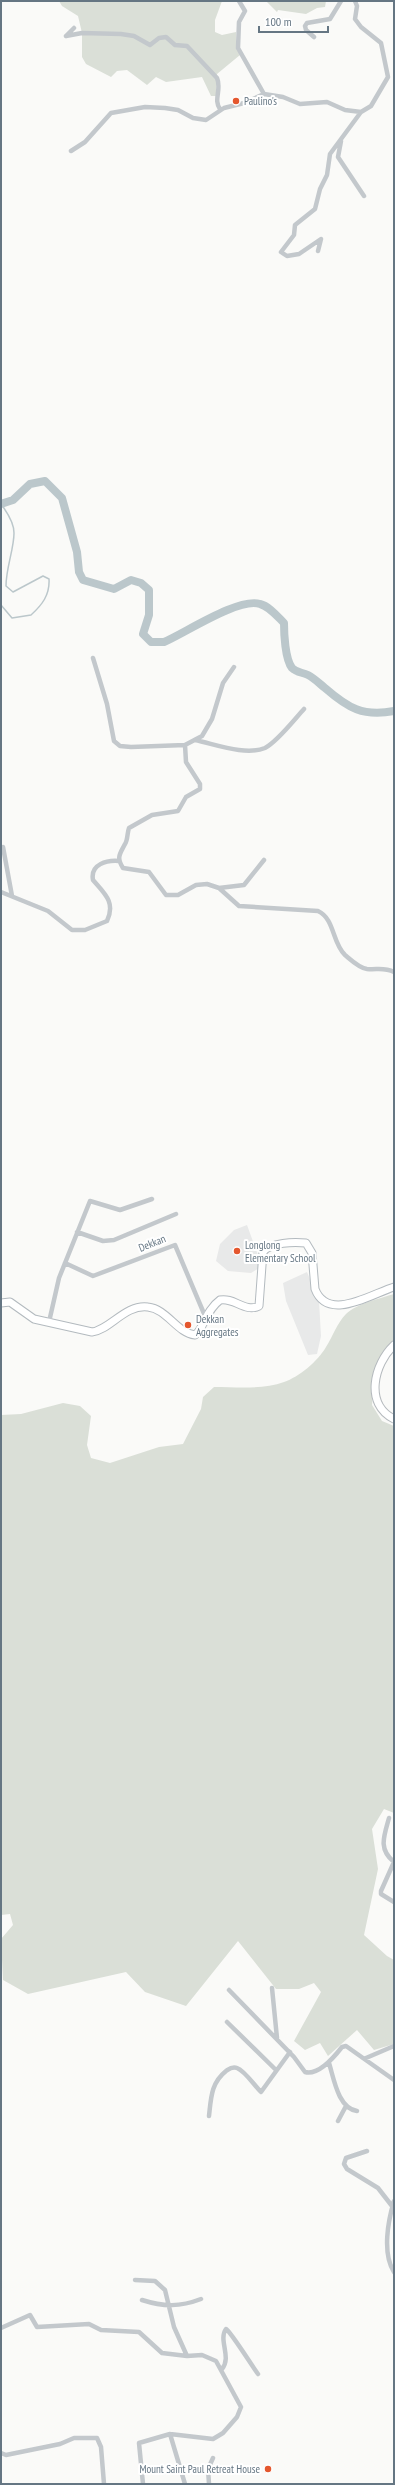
<svg xmlns="http://www.w3.org/2000/svg" width="395" height="2485" viewBox="0 0 395 2485" font-family="'PT Sans Narrow',sans-serif">
<style>
.built{fill:#e8e9e9}
.green{fill:#dadfd7}
.lines{fill:none;stroke-linecap:round;stroke-linejoin:round}
.stream{stroke:#bbc7cb;stroke-width:1.5}
.river{stroke:#bbc7cb;stroke-width:8}
.secondary-casing{stroke:#b3babf;stroke-width:9}
.primary-casing{stroke:#b5babe;stroke-width:9}
.street{stroke:#c3c8cc;stroke-width:4.5}
.secondary{stroke:#fff;stroke-width:7}
.primary{stroke:#fff;stroke-width:7}
.poi-dot{fill:#e4572e;stroke:#fff;stroke-width:1.5}
.labels{text-anchor:middle;dominant-baseline:central;stroke-width:4;stroke-linejoin:round;paint-order:stroke}
.poi-label{font-size:11px;fill:#657683;stroke:#fff;text-anchor:start}
.street-label{font-size:11px;fill:#657683;stroke:#fff}
</style>
<rect width="100%" height="100%" fill="#fafaf8"/>
<path class="built" d="M247 1225 259 1258V1268L251 1273 228 1271 216 1261 220 1244 234 1230Z
M307 1272 319 1301 321 1336 317 1354 308 1355 286 1301 283 1283Z"/>
<path class="green" d="M59 1H222L215 20V32L222 35 236 32V44L240 55 217 74 216 96H211L202 77 166 82 156 77 147 85 127 70 117 71 111 77 86 64 82 57V33L78 16 62 6Z
M266 1H326L325 7 317 8 306 14 278 10 277 12Z
M394 1294V1340L379 1360 374 1379 372 1405 382 1421 394 1426V1813L384 1809 372 1829 378 1869 364 1935 387 1956 394 1960V2044L374 2050 357 2030 328 2056 320 2043 305 2050 294 2041 321 1992 314 1983 299 1989H276L238 1941 186 2006 145 1992 126 1972 28 1994 3 1980 1 1939 13 1925 10 1914 1 1915V1415L21 1414 63 1403 80 1406 91 1416 87 1445 91 1458 110 1463 159 1447 183 1444 201 1409 203 1397 214 1387C236 1387 263 1390 284 1382 299 1377 318 1361 326 1347 333 1336 337 1323 346 1314 356 1304 381 1298 394 1294Z"/>
<g class="lines">
<path class="stream" d="M1 605 12 618 31 615C42 605 50 595 49 579L43 576 13 592 6 586C6 568 14 549 14 533 14 522 7 512 1 504"/>
<path class="river" d="M1 504 13 500 30 484 45 481 62 498 77 552 79 572 83 580 114 589 131 580 141 583 149 590V615L143 634 151 642H164C185 633 239 597 260 604 269 606 277 616 284 623 284 633 285 659 292 668 297 673 302 672 308 675 314 678 320 684 325 688 348 708 363 717 394 711"/>
<defs>
<path id="secondary" d="M1 1303 10 1302 34 1319 92 1332C110 1330 125 1304 148 1307 167 1309 177 1333 195 1335 204 1329 205 1311 220 1300 234 1297 245 1313 259 1306L263 1252C271 1242 294 1242 306 1243L312 1253 315 1289C328 1323 373 1293 394 1287"/>
<path id="primary" d="M394 1345C374 1364 364 1404 394 1419"/>
</defs>
<use href="#secondary" class="secondary-casing"/>
<use href="#primary" class="primary-casing"/>
<path class="street" d="M239 1 245 11 239 22 238 48 264 94
M66 36 82 33 121 34 134 36 150 45 159 38 166 37 175 45 187 46 217 78C222 89 213 100 220 109
M66 36 74 28
M314 37 306 30 305 26 307 23 330 19 341 1
M341 141 338 157 364 196
M71 151 85 142 111 113 145 107 165 108 178 110 193 118 206 120 224 108 244 103 264 94 283 97 300 104 327 102 345 110 361 112 371 106 388 77 381 43 361 27 355 19 357 6 355 1
M318 251 321 239 299 254 287 256 281 252 294 235 295 225 315 209 320 189 327 175 330 154 361 112
M93 658 107 704 114 741 120 746 131 747 185 745 202 736 212 719 223 683 234 667
M195 740C215 744 245 756 265 748 277 742 294 720 304 709
M185 745 186 762 200 784V789L186 797 178 811 152 815 129 828C127 833 128 840 125 844 120 854 116 857 123 868L149 872 166 895H178L196 885 207 884 219 888 239 906 318 911C335 919 332 943 345 955 351 960 359 968 367 969 377 970 384 967 394 972
M3 847 12 896
M219 888 244 885 264 860
M1 892 48 911 72 930H85L107 921C116 902 104 893 93 880 90 864 107 860 119 861
M77 1232 103 1241 114 1240 176 1214
M65 1263 93 1276 175 1245 205 1316
M49 1322 59 1278 90 1201 120 1210 152 1199
M389 1818C384 1836 378 1849 394 1862
M394 1862 381 1891V1894L394 1902
M272 1988 277 2038
M229 1990 294 2057 305 2072C319 2076 335 2056 342 2047L346 2046 394 2080
M227 2022 276 2070
M366 2058 394 2046
M329 2063C334 2079 338 2108 357 2111
M209 2116C211 2098 211 2083 226 2071 229 2069 232 2066 237 2068 245 2071 254 2085 261 2092L290 2052
M338 2121 346 2106
M367 2151 346 2158 344 2164 347 2169 378 2188 392 2206
M394 2201C388 2221 382 2253 394 2272
M135 2280 155 2281 165 2290 174 2327 187 2356 202 2355 216 2361 241 2407 237 2417 223 2433 213 2439 170 2434 139 2443 143 2484
M142 2300C164 2307 180 2307 201 2299
M1 2328 30 2315 37 2327 89 2324 101 2330 139 2332 162 2353 187 2356
M222 2369C232 2357 218 2340 226 2329 231 2332 252 2366 258 2374
M170 2434 185 2484
M1 2453 6 2455 60 2444 74 2438H97L101 2447 104 2484
M209 2484 208 2469 213 2458"/>
<use href="#secondary" class="secondary"/>
<use href="#primary" class="primary"/>
</g>
<g class="poi-dot">
<circle cx="236" cy="101" r="4"/>
<circle cx="237" cy="1251" r="4"/>
<circle cx="188" cy="1325" r="4"/>
<circle cx="268" cy="2469" r="4"/>
</g>
<g class="labels">
<g class="poi-label">
<text x="244" y="101">Paulino's</text>
<text x="245" y="1245">Longlong<tspan x="245" dy="13">Elementary School</tspan></text>
<text x="196" y="1319">Dekkan<tspan x="196" dy="13">Aggregates</tspan></text>
<text x="260" y="2469" text-anchor="end">Mount Saint Paul Retreat House</text>
</g>
<g class="street-label">
<text transform="translate(152 1243) rotate(-22)">Dekkan</text>
</g>
</g>
<rect width="395" height="2485" fill="none" stroke="#657683" stroke-width="4"/>
<path d="M259 26v6h69v-6" fill="none" stroke="#657683" stroke-width="2"/>
<text x="265" y="26" font-size="12" fill="#657683" stroke="#ffffff" stroke-width="3" paint-order="stroke">100 m</text>
</svg>
